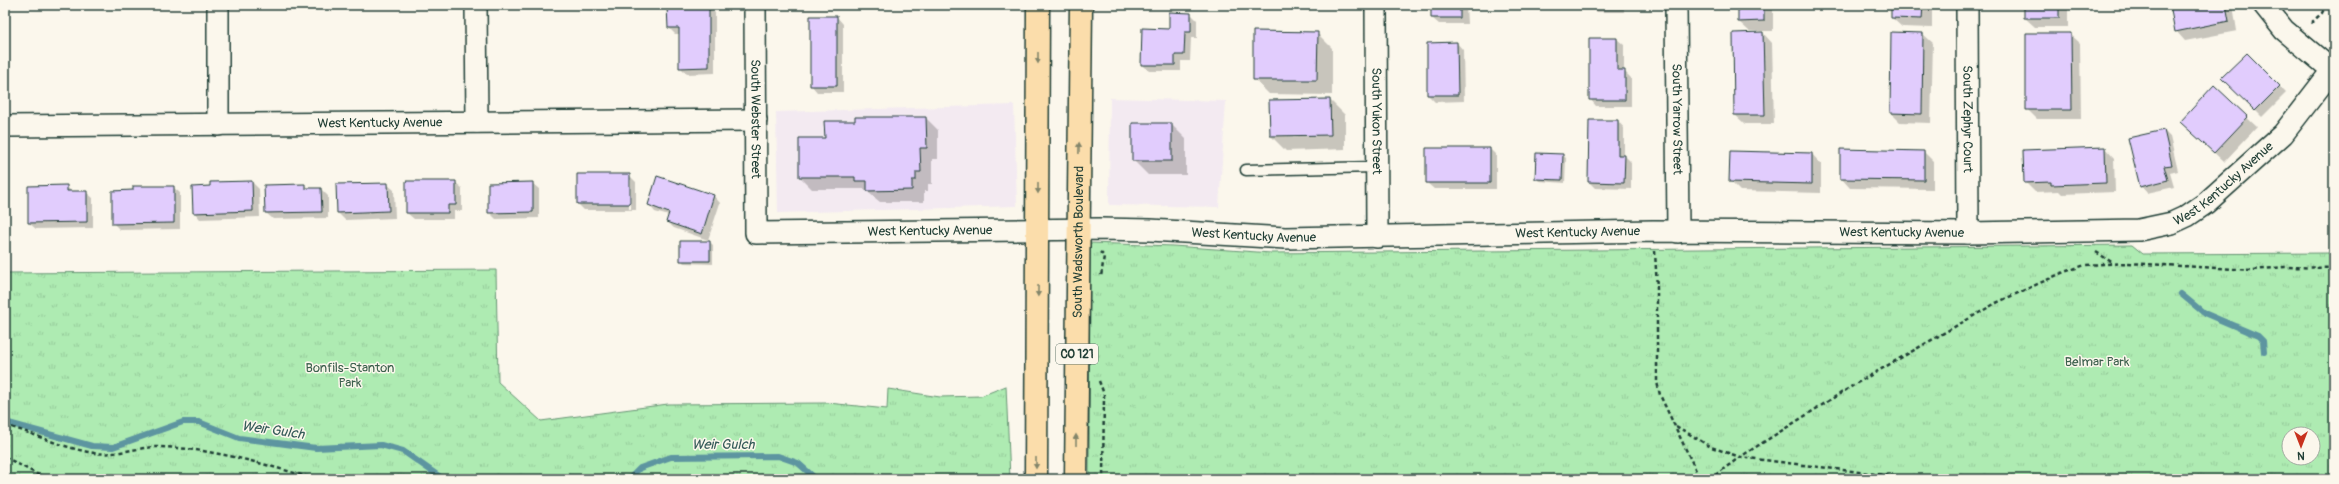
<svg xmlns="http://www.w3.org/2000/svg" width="2339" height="484" viewBox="0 0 2339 484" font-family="Pangolin,sans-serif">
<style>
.built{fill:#f3eaf1}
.grass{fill:url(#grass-tufts);stroke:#669473;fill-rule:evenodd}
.shadow{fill:#0003;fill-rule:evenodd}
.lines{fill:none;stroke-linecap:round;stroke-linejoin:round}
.stream{stroke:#5d95a0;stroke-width:6}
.building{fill:#e1ccfd;stroke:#1f3d34}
.service-casing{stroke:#1f3d34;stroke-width:13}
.minor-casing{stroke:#1f3d34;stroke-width:24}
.primary-casing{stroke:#1f3d34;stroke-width:25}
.path{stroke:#1f3d34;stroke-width:2.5;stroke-dasharray:4 3;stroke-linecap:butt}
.service{stroke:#fbf7ec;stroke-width:10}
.minor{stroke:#fbf7ec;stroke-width:21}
.primary{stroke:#fbddab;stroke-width:22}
.oneway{fill:#82856a}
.labels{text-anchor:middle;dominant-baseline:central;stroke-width:3;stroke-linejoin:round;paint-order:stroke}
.shield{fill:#fbf7ec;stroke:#61756b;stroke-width:1}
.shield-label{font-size:12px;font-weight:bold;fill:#1f3d34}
.street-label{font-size:13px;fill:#1f3d34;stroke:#fbf7ec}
.park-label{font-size:13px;fill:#3c604d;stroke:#fbf7ec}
.water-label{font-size:14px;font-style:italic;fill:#345a58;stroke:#fbf7ec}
</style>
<defs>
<pattern id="grass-tufts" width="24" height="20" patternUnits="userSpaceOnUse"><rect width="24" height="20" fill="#aeebb2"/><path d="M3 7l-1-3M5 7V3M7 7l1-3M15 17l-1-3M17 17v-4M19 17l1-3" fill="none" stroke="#95ca9a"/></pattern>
</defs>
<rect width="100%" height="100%" fill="#fbf7ec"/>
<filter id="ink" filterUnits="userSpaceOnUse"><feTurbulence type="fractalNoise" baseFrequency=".025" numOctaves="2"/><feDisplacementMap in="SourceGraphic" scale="8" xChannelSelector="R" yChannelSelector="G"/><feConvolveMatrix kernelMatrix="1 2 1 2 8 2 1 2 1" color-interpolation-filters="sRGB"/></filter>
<g filter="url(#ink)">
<path class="built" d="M1110 98 1226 101 1219 207 1109 205Z
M1014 105 1017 206 778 213 776 112Z"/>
<path class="grass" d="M1090 243 1173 246 1271 253 2132 245 2143 254 2334 253V479H1089ZM2289 434H2313V458H2289Z
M496 270 498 382 541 421 668 404 828 403 887 409 888 389 940 397 981 396 1006 386 1010 479H5V273Z"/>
<path class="shadow" d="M1432 5H1466L1467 24H1439L1432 18Z
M1590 5H1624V12H1597Z
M1735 5H1773V31H1749L1739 22V10Z
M1892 5H1932V28L1902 27 1892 18Z
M2025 5H2072L2073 9H2068V27H2035L2025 18Z
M2171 5H2233L2237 31 2185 41 2176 31Z
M708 6 715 13V73L687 74 680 67V34H675L669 28Z
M1191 14 1197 20V38H1191L1190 61H1181V71H1149L1142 64 1170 30Z
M837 17 843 24V92H817L811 85Z
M1317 33 1332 48V95L1269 94 1254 79Z
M1763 33 1772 43 1774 124H1745L1735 115Z
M1892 33 1923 34 1933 43 1931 123 1900 122 1891 113Z
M2070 34 2080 43 2081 119H2037L2028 110Z
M1617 39 1624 45V71L1631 78V106H1596L1590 99Z
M1457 43 1463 50 1464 101 1435 102 1428 95Z
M2247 54 2286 93 2262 117 2223 78Z
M2214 87 2257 127 2224 162 2191 131Z
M1330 100 1345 115V149L1286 151 1271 136Z
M926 118 938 130V159H932V184H928V191H924V202H880L864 189H812L800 177V139H826Z
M1618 121 1624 128V155L1631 162V189L1595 188 1589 182Z
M1171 124 1186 139V175H1148L1133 160Z
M2164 131 2170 137 2178 171 2170 173 2174 187 2147 193 2141 186Z
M2105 148 2114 158 2115 192 2062 194 2059 191 2035 192 2025 182Z
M1490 149 1496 155V189H1434L1427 183Z
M1924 152 1933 161V189L1850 188 1841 178Z
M1812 154 1821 164V193L1740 191 1730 181Z
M1563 155 1566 158 1565 183 1539 181 1536 178Z
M629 175 636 182V210H584L578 204ZM629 180H631V209H629Z
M658 177 714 196 720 203 708 240 674 228 667 222 669 216 655 212 649 205Z
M252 182 259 189 260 217 200 219 194 212Z
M455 182 462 188V211H454V219H414L407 213Z
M532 183 539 189V218L496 219 489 212Z
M387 184 394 190 395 218 345 220 338 213 337 185Z
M304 185 309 189H321L328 196V218L273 219 266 213Z
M66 186 72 192H86L93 198V228L36 229 29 223Z
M173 187 180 193V229L120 230 113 223Z
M710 242 713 245V264L684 263 681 260Z"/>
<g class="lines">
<path class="stream" d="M2181 294 2204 313 2258 336 2263 341 2264 352
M5 422 92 446 113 447 183 422H199L239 438 316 448 381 445 403 451 443 479
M629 479 640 468 671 457 778 456 798 463 816 479"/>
</g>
<path class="building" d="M709 5V67L679 68V28H668L667 6Z
M1431 5H1460V18H1431Z
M1589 5H1617V6H1589Z
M1738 5H1764V21L1738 22Z
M1891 5H1923L1922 19 1891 18Z
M2024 5H2059V18H2024Z
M2170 5H2226L2229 21 2175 32Z
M1169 12 1191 13V32H1185L1184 55H1175V65H1141L1142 28 1169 29Z
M810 16H837V86H810Z
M1253 31 1318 32 1317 80H1253Z
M1763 32 1765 115H1734L1733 33Z
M1891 32 1923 33 1922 114 1890 113Z
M2026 33H2071L2072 110H2026Z
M1589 38H1617V70H1625V100H1589Z
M1457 42 1458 95H1427V43Z
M2247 53 2280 86 2255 111 2221 78Z
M2214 85 2248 117 2214 153 2180 122Z
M1330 99 1331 135 1270 136 1269 100Z
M855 117H926L927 148H920L921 172H916V180H912V190L867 191V181H855V177H799V138H825L824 121H855Z
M1589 120H1618V155H1625L1624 183 1588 182Z
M1132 123H1172V161H1132Z
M2164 130 2172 165 2164 166 2168 180 2140 187 2128 138Z
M2105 147 2106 183 2051 185V182L2024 183 2023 150Z
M1426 148H1490V183H1426Z
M1840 149 1924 151V180L1840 179Z
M1730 151 1812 153V184L1729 182Z
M1536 153 1563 154 1562 180 1535 179Z
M577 174H630V204H577Z
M657 176 714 195 702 234 666 222 669 213 648 205Z
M252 181 253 211 193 213 192 187 210 186V182Z
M406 181H456V205H448V213H406Z
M533 182V212L488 213V183Z
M388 183 389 211 337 213 336 184Z
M305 184V188H321L322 212 265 213 264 185Z
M67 185V191H87V222L28 223V186Z
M133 186H174V223L112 224V191L133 190Z
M680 241H710V261H680Z"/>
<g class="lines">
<defs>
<path id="service" d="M1246 170 1376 167"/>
<g id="minor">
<path d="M476 5 477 122"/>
<path id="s1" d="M755 5 756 233 1100 229 1150 230 1285 238 1653 231 1968 233 2139 230 2172 223 2187 216 2206 203 2283 134 2334 68"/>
<path id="s2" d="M1376 5 1377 237"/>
<path id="s3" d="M1676 5 1678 232"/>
<path id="s4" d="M1967 5 1968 233"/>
<path d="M2264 5 2284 30 2332 70"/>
<path d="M218 125V5"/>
<path id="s5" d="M5 126 756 120"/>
</g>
<g id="primary">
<path d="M1036 479 1038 5"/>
<path id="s6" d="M1076 479 1081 5"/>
</g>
</defs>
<use href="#service" class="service-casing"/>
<use href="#minor" class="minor-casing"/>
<use href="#primary" class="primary-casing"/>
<path class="path" d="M2311 23 2322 13 2326 5
M1655 251 1657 289V382L1660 395 1700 479
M1100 252 1104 256 1101 277
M2096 252 2113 263
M1099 381 1104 394 1103 479
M5 425C35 434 63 448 94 453 115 456 137 447 158 447 211 448 264 464 315 479
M1676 426 1711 447 1740 457 1915 479
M5 457 46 479
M1710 479 1740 457 1857 383 1996 303 2064 272 2085 265 2128 263 2253 270 2285 267 2334 268
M2136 479 2161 477 2203 479"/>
<use href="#service" class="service"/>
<use href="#minor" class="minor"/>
<use href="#primary" class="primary"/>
</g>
<defs><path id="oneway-solid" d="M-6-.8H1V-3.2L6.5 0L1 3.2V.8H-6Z"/></defs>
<g class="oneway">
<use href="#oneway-solid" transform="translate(1038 58) rotate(90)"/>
<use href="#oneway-solid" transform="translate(1079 148) rotate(-89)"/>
<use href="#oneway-solid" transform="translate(1038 188) rotate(90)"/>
<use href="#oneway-solid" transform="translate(1038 291) rotate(91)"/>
<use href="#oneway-solid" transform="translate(1076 440) rotate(-90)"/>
<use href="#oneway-solid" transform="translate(1036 463) rotate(90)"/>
</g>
</g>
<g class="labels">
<rect class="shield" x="1056" y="344" width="42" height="20" rx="3"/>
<g class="shield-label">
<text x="1077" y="354">CO 121</text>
</g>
<g class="street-label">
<text stroke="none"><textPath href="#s1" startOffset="114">South Webster Street</textPath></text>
<text stroke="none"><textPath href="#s3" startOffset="114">South Yarrow Street</textPath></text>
<text stroke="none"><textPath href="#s4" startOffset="114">South Zephyr Court</textPath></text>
<text stroke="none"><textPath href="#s2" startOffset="116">South Yukon Street</textPath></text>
<text stroke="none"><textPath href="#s5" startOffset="375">West Kentucky Avenue</textPath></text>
<text stroke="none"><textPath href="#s1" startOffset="1710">West Kentucky Avenue</textPath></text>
<text stroke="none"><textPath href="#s1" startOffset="402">West Kentucky Avenue</textPath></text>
<text stroke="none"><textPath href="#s1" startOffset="1050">West Kentucky Avenue</textPath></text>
<text stroke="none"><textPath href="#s1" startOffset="1374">West Kentucky Avenue</textPath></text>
<text stroke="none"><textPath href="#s1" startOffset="726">West Kentucky Avenue</textPath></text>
<text stroke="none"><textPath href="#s6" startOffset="237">South Wadsworth Boulevard</textPath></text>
</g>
<g class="park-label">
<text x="2097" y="362">Belmar Park</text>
<text x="350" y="368">Bonfils-Stanton<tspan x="350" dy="15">Park</tspan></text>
</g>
<g class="water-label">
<text transform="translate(273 430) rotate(8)">Weir Gulch</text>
<text x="723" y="444">Weir Gulch</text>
</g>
</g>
<rect width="2339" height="484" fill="none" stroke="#fbf7ec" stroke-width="20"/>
<rect x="10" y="10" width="2319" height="464" fill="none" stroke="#1f3d34" stroke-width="1.5" filter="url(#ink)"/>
<g transform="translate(2301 446) rotate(180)"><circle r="19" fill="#fbf7ec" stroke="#a3ada2"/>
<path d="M0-3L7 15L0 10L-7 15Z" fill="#c8321e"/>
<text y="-6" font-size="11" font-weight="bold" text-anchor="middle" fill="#1f3d34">N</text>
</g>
</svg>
